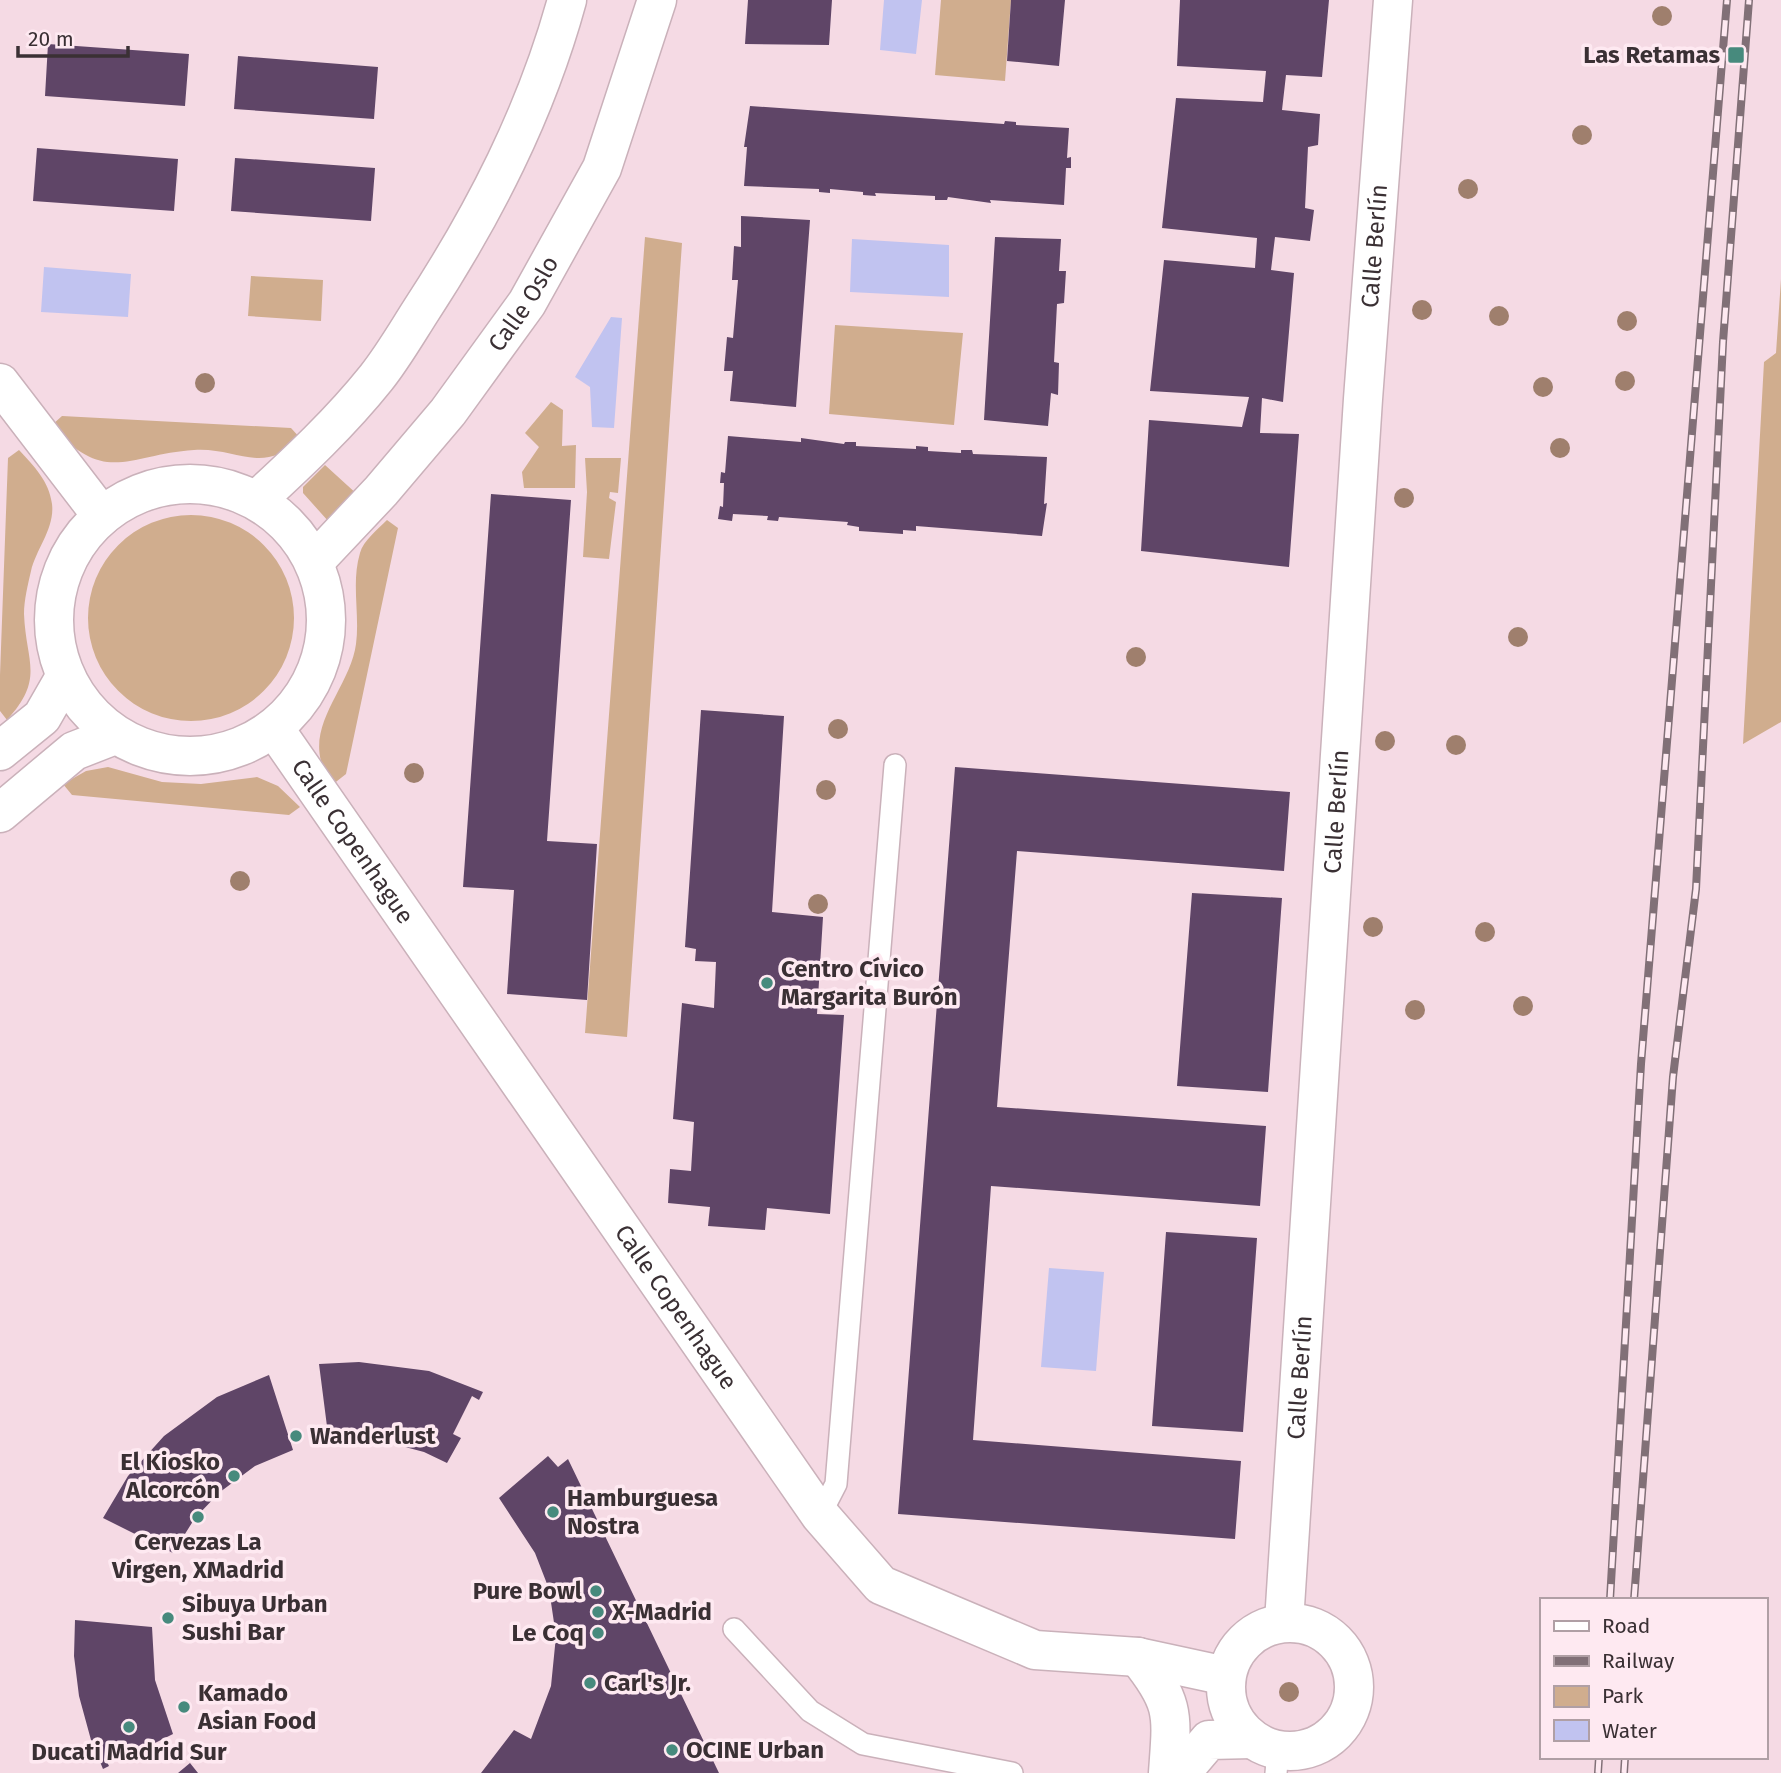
<svg xmlns="http://www.w3.org/2000/svg" width="1781" height="1773" viewBox="0 0 1781 1773" font-family="'Fira Sans',sans-serif">
<style>
.green{fill:#d0ad8e}
.water{fill:#c1c3f0}
.building{fill:#5f4567}
.lines{fill:none;stroke-linecap:round;stroke-linejoin:round}
.lane-casing{stroke:#cab1ba;stroke-width:24}
.street-casing{stroke:#cab1ba;stroke-width:41}
.lane{stroke:#fff;stroke-width:21}
.street{stroke:#fff;stroke-width:38}
.rail-casing{stroke:#817077;stroke-width:8}
.rail{stroke:#fee9f1;stroke-width:5;stroke-dasharray:16;stroke-linecap:butt}
.tree{fill:#9f7f6d}
.poi-dot{fill:#478a7d;stroke:#fee9f1;stroke-width:2.5}
.labels{text-anchor:middle;dominant-baseline:central;stroke-width:7;stroke-linejoin:round;paint-order:stroke}
.poi-label{font-size:24px;font-weight:bold;fill:#3a3034;stroke:#fee9f1;text-anchor:start}
.street-label{font-size:24px;fill:#3a3034;stroke:#fee9f1}
</style>
<rect width="100%" height="100%" fill="#f5dae4"/>
<path class="green" d="M941 0H1011L1005 81 935 75Z
M645 237 682 243 627 1037 585 1033Z
M251 276 323 280 321 321 248 316Z
M1781 279V722L1743 744 1764 362 1776 353Z
M835 325 963 333 954 425 829 414Z
M551 402 563 410 562 446 576 445 575 488H524L522 472 539 447 525 433Z
M62 416 291 428 301 439C262 476 237 447 194 450 129 454 104 487 52 425Z
M19 450C34 466 49 481 52 504 55 528 36 549 31 571 28 584 24 600 24 614 26 663 45 678 7 720L0 711V675L8 458Z
M585 458H621L618 493 610 492 609 498 616 502 609 559 583 557 587 492Z
M325 465 359 496 329 522 303 493V487Z
M88 618a103 103 0 1 1 206 0a103 103 0 1 1-206 0Z
M387 520 398 528 346 774 332 785C329 778 323 769 321 761 310 720 351 684 356 644 360 614 351 583 360 553 363 541 378 529 387 520Z
M108 767 162 782 201 784 257 777 278 786 300 807 289 815 72 795 63 784 86 771Z"/>
<path class="water" d="M884 0H922L916 54 880 50Z
M852 239 949 245V297L850 292Z
M44 267 131 274 128 317 41 312Z
M611 317 622 318 614 428 592 427 590 387 575 377Z
M1049 1268 1104 1272 1096 1371 1041 1367Z"/>
<path class="building" d="M748 0H832L829 45 745 44Z
M1011 0H1065L1059 66 1007 61Z
M1180 0H1329L1322 77 1286 75 1282 110 1320 114 1318 145 1308 147 1305 208 1314 210 1310 241 1275 237 1271 270 1294 273 1283 402 1262 398 1260 433 1299 434 1289 567 1141 551 1149 420 1242 427 1249 397 1150 391 1164 260 1255 268 1257 238 1162 228 1176 98 1263 102 1266 71 1177 66Z
M48 44 189 54 185 106 45 96Z
M238 56 378 67 374 119 234 109Z
M750 106 1004 124 1005 121 1016 122V125L1069 128 1067 158 1071 157V168H1066L1064 205 990 200 991 203 948 197 947 200H935V196L875 193 876 196 863 195V192L830 189V193L819 192V189L744 186 747 147H744Z
M37 148 178 159 174 211 33 201Z
M235 158 375 168 371 221 231 211Z
M741 216 810 220 796 407 730 401 733 371H724L727 337 733 338 738 280H732L734 246 741 247Z
M995 237 1061 239 1059 271H1066L1064 303 1057 304 1054 362 1059 363 1058 395 1051 393 1048 426 984 420Z
M728 436 801 442V438L844 444 845 442H856V446L916 449V446L928 447V451L961 453V450H972L973 454 1047 457 1044 504 1047 503 1042 536 916 526V531L903 530V534L859 531V527L847 525 848 522 779 517 778 521 767 520 768 516 733 514 732 521 718 519 720 506 723 507 724 483H720L721 472 725 473Z
M491 494 571 500 547 841 597 844 587 1000 507 994 514 890 463 887Z
M701 710 784 716 772 912 823 917 817 1014 844 1015 830 1214 767 1208 765 1230 708 1226 710 1207 668 1203 670 1169 691 1171 694 1122 673 1119 682 1003 714 1008 716 962 695 961 696 949 685 947Z
M955 767 1290 792 1284 871 1017 851 997 1107 1266 1126 1260 1206 991 1186 973 1440 1241 1461 1235 1539 898 1514Z
M1192 893 1282 898 1268 1092 1177 1086Z
M1166 1232 1257 1238 1243 1432 1152 1426Z
M359 1362 429 1371 483 1392 479 1400 472 1396 453 1434 461 1438 447 1463 424 1452 390 1443 329 1442 319 1364Z
M269 1375 293 1450 255 1466 220 1492 195 1518 173 1553 103 1518 128 1476 164 1436 217 1397Z
M548 1456 558 1467 568 1459 719 1773H481L514 1730 531 1739 551 1686 556 1636 549 1589 535 1553 499 1498Z
M75 1620 152 1627 155 1680 173 1734 119 1761 117 1757 107 1762 109 1766 103 1769 91 1740 79 1696 74 1656Z
M190 1763 198 1773H178Z"/>
<g class="lines">
<defs>
<path id="lane" d="M820 1515 836 1484 895 765
M734 1629 810 1711 863 1744 1012 1773
M1276 1773 1278 1751"/>
<g id="street">
<path d="M0 383 102 516"/>
<circle cx="190" cy="620" r="136"/>
<path d="M257 500C299 461 340 423 376 378 392 358 406 334 420 312 484 214 536 113 567 0"/>
<path id="s1" d="M315 561 381 491 448 412 527 303 602 168 657 0"/>
<path id="s2" d="M274 728 820 1515 881 1585 1035 1650 1138 1657 1226 1676"/>
<path d="M0 751 42 717 65 677"/>
<path d="M0 813 74 751 115 735"/>
<path id="s3" d="M1284 1622 1363 399 1393 0"/>
<circle cx="1290" cy="1687" r="64"/>
<path d="M1138 1657C1176 1704 1172 1715 1168 1773"/>
<path d="M1181 1773 1209 1740 1252 1739"/>
</g>
</defs>
<use href="#lane" class="lane-casing"/>
<use href="#street" class="street-casing"/>
<use href="#lane" class="lane"/>
<use href="#street" class="street"/>
<defs>
<path id="rail" d="M1610 1600 1641 1064 1727 0
M1634 1600 1673 1077 1696 889 1723 342 1749 0
M1598 1773 1599 1757
M1624 1773 1625 1757"/>
</defs>
<use href="#rail" class="rail-casing"/>
<use href="#rail" class="rail"/>
</g>
<g class="tree">
<circle cx="1662" cy="16" r="10"/>
<circle cx="1582" cy="135" r="10"/>
<circle cx="1468" cy="189" r="10"/>
<circle cx="1422" cy="310" r="10"/>
<circle cx="1499" cy="316" r="10"/>
<circle cx="1627" cy="321" r="10"/>
<circle cx="1625" cy="381" r="10"/>
<circle cx="205" cy="383" r="10"/>
<circle cx="1543" cy="387" r="10"/>
<circle cx="1560" cy="448" r="10"/>
<circle cx="1404" cy="498" r="10"/>
<circle cx="1518" cy="637" r="10"/>
<circle cx="1136" cy="657" r="10"/>
<circle cx="838" cy="729" r="10"/>
<circle cx="1385" cy="741" r="10"/>
<circle cx="1456" cy="745" r="10"/>
<circle cx="414" cy="773" r="10"/>
<circle cx="826" cy="790" r="10"/>
<circle cx="240" cy="881" r="10"/>
<circle cx="818" cy="904" r="10"/>
<circle cx="1373" cy="927" r="10"/>
<circle cx="1485" cy="932" r="10"/>
<circle cx="1523" cy="1006" r="10"/>
<circle cx="1415" cy="1010" r="10"/>
<circle cx="1289" cy="1692" r="10"/>
</g>
<g class="poi-dot">
<rect x="1727" y="46" width="18" height="18" rx="3.5"/>
<circle cx="767" cy="983" r="7"/>
<circle cx="296" cy="1436" r="7"/>
<circle cx="234" cy="1476" r="7"/>
<circle cx="553" cy="1512" r="7"/>
<circle cx="198" cy="1517" r="7"/>
<circle cx="596" cy="1591" r="7"/>
<circle cx="598" cy="1612" r="7"/>
<circle cx="168" cy="1618" r="7"/>
<circle cx="598" cy="1633" r="7"/>
<circle cx="590" cy="1683" r="7"/>
<circle cx="184" cy="1707" r="7"/>
<circle cx="129" cy="1727" r="7"/>
<circle cx="672" cy="1750" r="7"/>
</g>
<g class="labels">
<g class="poi-label">
<text x="1720" y="55" text-anchor="end">Las Retamas</text>
<text x="781" y="969">Centro Cívico<tspan x="781" dy="28">Margarita Burón</tspan></text>
<text x="310" y="1436">Wanderlust</text>
<text x="220" y="1462" text-anchor="end">El Kiosko<tspan x="220" dy="28">Alcorcón</tspan></text>
<text x="567" y="1498">Hamburguesa<tspan x="567" dy="28">Nostra</tspan></text>
<text x="198" y="1542" text-anchor="middle">Cervezas La<tspan x="198" dy="28">Virgen, XMadrid</tspan></text>
<text x="582" y="1591" text-anchor="end">Pure Bowl</text>
<text x="182" y="1604">Sibuya Urban<tspan x="182" dy="28">Sushi Bar</tspan></text>
<text x="612" y="1612">X-Madrid</text>
<text x="584" y="1633" text-anchor="end">Le Coq</text>
<text x="604" y="1683">Carl's Jr.</text>
<text x="198" y="1693">Kamado<tspan x="198" dy="28">Asian Food</tspan></text>
<text x="686" y="1750">OCINE Urban</text>
<text x="129" y="1752" text-anchor="middle">Ducati Madrid Sur</text>
</g>
<g class="street-label">
<text stroke="none"><textPath href="#s3" startOffset="1379">Calle Berlín</textPath></text>
<text stroke="none"><textPath href="#s1" startOffset="332">Calle Oslo</textPath></text>
<text stroke="none"><textPath href="#s3" startOffset="812">Calle Berlín</textPath></text>
<text stroke="none"><textPath href="#s2" startOffset="138">Calle Copenhague</textPath></text>
<text stroke="none"><textPath href="#s2" startOffset="705">Calle Copenhague</textPath></text>
<text stroke="none"><textPath href="#s3" startOffset="245">Calle Berlín</textPath></text>
</g>
</g>
<rect x="1540" y="1598" width="228" height="161" fill="#fee9f1" stroke="#b09fa5" stroke-width="2"/>
<rect x="1554" y="1621" width="35" height="10" fill="#ffffff" stroke="#b09fa5" stroke-width="2"/>
<text x="1602" y="1633" font-size="21" fill="#3a3034">Road</text>
<rect x="1554" y="1656" width="35" height="10" fill="#817077" stroke="#b09fa5" stroke-width="2"/>
<text x="1602" y="1668" font-size="21" fill="#3a3034">Railway</text>
<rect x="1554" y="1686" width="35" height="21" fill="#d0ad8e" stroke="#b09fa5" stroke-width="2"/>
<text x="1602" y="1703" font-size="21" fill="#3a3034">Park</text>
<rect x="1554" y="1720" width="35" height="21" fill="#c1c3f0" stroke="#b09fa5" stroke-width="2"/>
<text x="1602" y="1738" font-size="21" fill="#3a3034">Water</text>
<path d="M18 46v10h110v-10" fill="none" stroke="#3a3034" stroke-width="3.5"/>
<text x="28" y="46" font-size="21" fill="#3a3034" stroke="#fee9f1" stroke-width="5" paint-order="stroke">20 m</text>
</svg>
